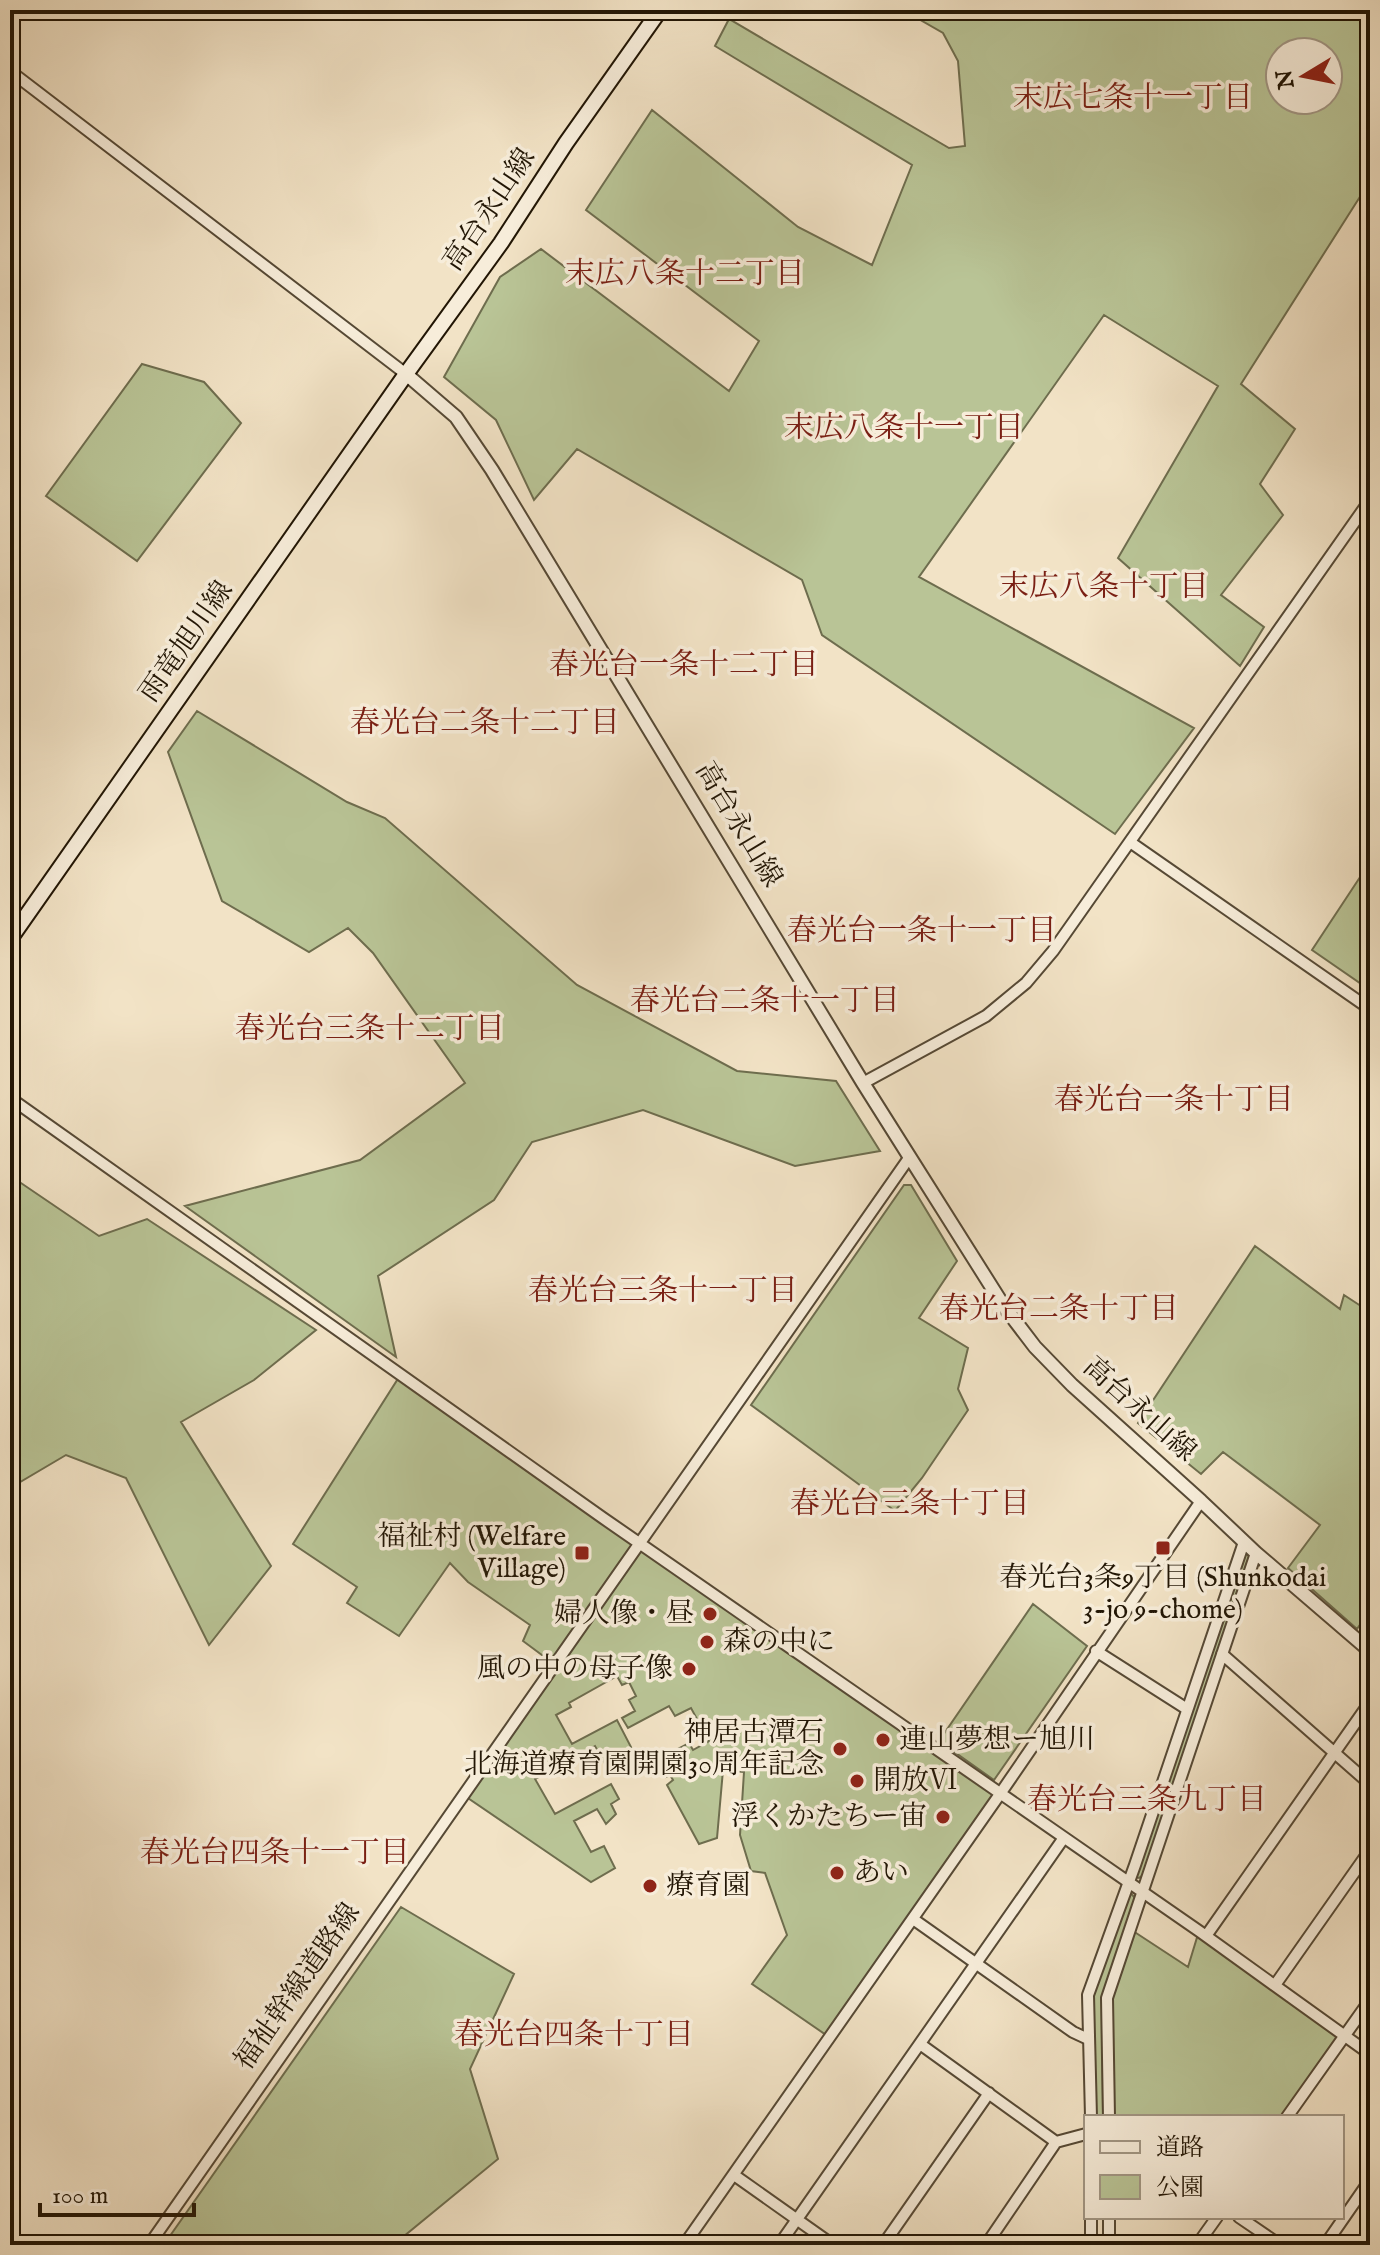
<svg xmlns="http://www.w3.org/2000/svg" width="1380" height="2255" viewBox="0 0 1380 2255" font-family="'IM FELL English','Noto Serif JP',serif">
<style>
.green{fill:#b9c496;stroke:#6e6d4e;stroke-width:2;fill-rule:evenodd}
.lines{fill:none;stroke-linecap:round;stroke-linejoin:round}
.minor-casing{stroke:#564935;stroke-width:14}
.tertiary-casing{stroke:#564935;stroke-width:16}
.secondary-casing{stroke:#221605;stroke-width:18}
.minor{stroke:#f7edda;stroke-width:10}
.tertiary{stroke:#f7edda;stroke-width:12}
.secondary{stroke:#f7edda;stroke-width:14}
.poi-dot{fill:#8f2418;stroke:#f7edda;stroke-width:3}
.labels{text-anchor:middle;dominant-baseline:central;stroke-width:7;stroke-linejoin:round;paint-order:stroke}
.street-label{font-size:28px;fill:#221605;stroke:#f7edda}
.poi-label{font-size:28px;fill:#221605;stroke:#f7edda;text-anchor:end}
.neighbourhood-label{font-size:30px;fill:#7a1f14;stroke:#f7edda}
</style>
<rect width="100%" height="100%" fill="#f2e3c6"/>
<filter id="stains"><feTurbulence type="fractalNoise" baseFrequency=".0025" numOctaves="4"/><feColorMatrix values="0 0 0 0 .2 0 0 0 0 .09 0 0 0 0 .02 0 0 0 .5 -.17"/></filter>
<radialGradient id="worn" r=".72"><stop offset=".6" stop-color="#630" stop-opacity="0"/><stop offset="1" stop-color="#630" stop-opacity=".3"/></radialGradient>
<path class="green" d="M903 10H1370V181L1241 384 1295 429 1260 484 1283 515 1221 595 1264 627 1240 666 1118 558 1218 386 1104 315 919 577 1194 728 1115 834 822 635 802 580 577 449 534 500 496 420 444 377 500 277 541 249 729 391 759 341 586 210 652 110 798 227 872 265 912 165 715 46 729 19 949 148 965 146 958 61 943 33ZM1280 52H1328V100H1280Z
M142 364 204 382 241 423 137 561 46 496Z
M197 711 347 802 385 818 577 985 737 1071 836 1081 880 1151 795 1166 643 1110 532 1142 494 1200 378 1276 396 1357 185 1206 360 1160 465 1083 373 953 348 928 309 952 222 901 168 752Z
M1370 862V990L1312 950Z
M18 1181 99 1236 147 1219 316 1330 254 1380 181 1422 271 1566 209 1645 126 1478 66 1455 10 1488V1184Z
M904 1185H911L957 1261 919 1318 968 1348 958 1389 968 1410 922 1478 895 1511 751 1405Z
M1255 1246 1340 1309 1344 1295 1370 1312V1610L1357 1629 1288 1568 1320 1525 1223 1452 1201 1474 1138 1423Z
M401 1374 1000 1794 829 2037 752 1984 787 1935 765 1873 751 1871 740 1835 744 1772 723 1770 717 1838 699 1844 667 1785 673 1780 670 1775 666 1777 657 1760 689 1743 693 1750 709 1741 691 1708 675 1716 669 1706 628 1728 622 1718 635 1711 629 1700 636 1696 629 1682 622 1685 617 1676 569 1703 571 1707 556 1715 572 1744 617 1720 631 1747 608 1760 611 1767 608 1769 595 1746 535 1779 555 1814 611 1784 619 1799 611 1804 616 1814 606 1824 597 1809 574 1821 591 1852 604 1846 615 1868 591 1882 462 1794 554 1664 523 1641 530 1625 468 1582 450 1563 399 1636 347 1603 357 1587 293 1544Z
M1243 1550 1251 1558 1143 1875 1139 1878 1135 1877Z
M1033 1604 1087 1646 994 1780 939 1741Z
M1128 1890 1135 1898 1102 1998 1103 2117H1091V1996Z
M401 1907 514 1974 470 2069 498 2159 403 2237 398 2245 165 2243Z
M1130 1929 1188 1967 1199 1931 1345 2036 1287 2117H1109L1107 1999Z"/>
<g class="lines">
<defs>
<path id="minor" d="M10 71 406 374
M1130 842 1370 1009
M863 1083 986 1016 1026 983 1053 951 1370 500
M10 1098 603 1518 1199 1931 1370 2054
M1361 1643 1370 1631
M1096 1651 1187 1709
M1222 1654 1370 1784
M913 1919 1073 2032 1088 2039
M1206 1936 1370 1702
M1275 1985 1370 1850
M920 2044 1056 2142
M1091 2117 1088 1995 1135 1865 1244 1542
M1109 2117 1107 1998 1256 1553
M1287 2117 1370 2000
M734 2175 833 2245
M1091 2217V2245
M1239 2217 1280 2245
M149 2245 909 1158
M684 2245 1000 1794 1201 1501
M779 2245 1063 1839
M883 2245 989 2093
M986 2245 1056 2142 1086 2134
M1109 2245V2217
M1197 2245 1217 2217
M1325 2245 1370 2180"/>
<path id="tertiary" d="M406 374 456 417 492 470 863 1083 1003 1305 1035 1347 1072 1385 1201 1501 1256 1553 1370 1651"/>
<path id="secondary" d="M10 939 406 374 501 243 566 143 660 10"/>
</defs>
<use href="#minor" class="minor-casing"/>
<use href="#tertiary" class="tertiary-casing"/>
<use href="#secondary" class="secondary-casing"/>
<use href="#minor" class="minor"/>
<use href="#tertiary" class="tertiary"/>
<use href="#secondary" class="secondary"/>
</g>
<g class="poi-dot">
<rect x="1155" y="1540" width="16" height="16" rx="4"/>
<rect x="574" y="1545" width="16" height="16" rx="4"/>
<circle cx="710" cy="1614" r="8"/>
<circle cx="707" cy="1642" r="8"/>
<circle cx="689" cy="1669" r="8"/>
<circle cx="883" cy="1740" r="8"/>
<circle cx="840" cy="1749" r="8"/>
<circle cx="857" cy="1781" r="8"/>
<circle cx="943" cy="1817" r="8"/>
<circle cx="837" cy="1873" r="8"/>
<circle cx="650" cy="1886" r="8"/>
</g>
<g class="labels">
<g class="street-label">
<text transform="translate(490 210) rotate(-56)">高台永山線</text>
<text transform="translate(187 642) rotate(-55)">雨竜旭川線</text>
<text transform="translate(738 825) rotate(59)">高台永山線</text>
<text transform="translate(1139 1410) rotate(42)">高台永山線</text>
<text transform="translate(298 1987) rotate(-55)">福祉幹線道路線</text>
</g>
<g class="poi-label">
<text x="566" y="1537">福祉村 (Welfare<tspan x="566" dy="32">Village)</tspan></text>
<text x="1163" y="1578" text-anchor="middle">春光台3条9丁目 (Shunkodai<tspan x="1163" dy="32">3-jo 9-chome)</tspan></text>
<text x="694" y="1614">婦人像・昼</text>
<text x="723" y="1642" text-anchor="start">森の中に</text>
<text x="673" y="1669">風の中の母子像</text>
<text x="824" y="1733">神居古潭石<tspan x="824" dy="32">北海道療育園開園30周年記念</tspan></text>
<text x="899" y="1740" text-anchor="start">連山夢想ー旭川</text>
<text x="873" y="1781" text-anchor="start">開放Ⅵ</text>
<text x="927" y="1817">浮くかたちー宙</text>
<text x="853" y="1873" text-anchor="start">あい</text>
<text x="666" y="1886" text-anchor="start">療育園</text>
</g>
<g class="neighbourhood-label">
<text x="1133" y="99">末広七条十一丁目</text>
<text x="685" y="275">末広八条十二丁目</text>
<text x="904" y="429">末広八条十一丁目</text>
<text x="1104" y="588">末広八条十丁目</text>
<text x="684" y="666">春光台一条十二丁目</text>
<text x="485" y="724">春光台二条十二丁目</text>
<text x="922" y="932">春光台一条十一丁目</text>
<text x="765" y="1002">春光台二条十一丁目</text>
<text x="370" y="1030">春光台三条十二丁目</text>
<text x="1174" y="1101">春光台一条十丁目</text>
<text x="663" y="1292">春光台三条十一丁目</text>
<text x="1059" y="1310">春光台二条十丁目</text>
<text x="910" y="1505">春光台三条十丁目</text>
<text x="1147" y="1801">春光台三条九丁目</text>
<text x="275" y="1854">春光台四条十一丁目</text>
<text x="574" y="2036">春光台四条十丁目</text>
</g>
</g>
<rect width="1380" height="2255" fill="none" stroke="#f2e3c6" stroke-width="40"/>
<rect x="12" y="12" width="1356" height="2231" fill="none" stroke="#221605" stroke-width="4"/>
<rect x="20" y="20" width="1340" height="2215" fill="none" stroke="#221605" stroke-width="2"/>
<rect x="1084" y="2115" width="260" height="104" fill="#f7edda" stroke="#a29785" stroke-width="2"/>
<rect x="1100" y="2141" width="40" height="12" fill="#f7edda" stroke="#a29785" stroke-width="2"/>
<text x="1156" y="2155" font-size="24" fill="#221605">道路</text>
<rect x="1100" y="2175" width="40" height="24" fill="#b9c496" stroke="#a29785" stroke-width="2"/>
<text x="1156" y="2195" font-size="24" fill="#221605">公園</text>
<g transform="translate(1304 76) rotate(260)"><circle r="38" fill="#f7edda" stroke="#a29785" stroke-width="2"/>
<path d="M0-6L14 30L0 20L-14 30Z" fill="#8f2418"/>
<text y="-12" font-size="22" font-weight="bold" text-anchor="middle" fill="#221605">N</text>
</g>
<path d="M40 2203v12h154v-12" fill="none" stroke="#221605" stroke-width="4"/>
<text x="52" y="2203" font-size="24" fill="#221605" stroke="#f7edda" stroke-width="6" paint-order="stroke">100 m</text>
<rect width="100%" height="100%" filter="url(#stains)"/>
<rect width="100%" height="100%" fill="url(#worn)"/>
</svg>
